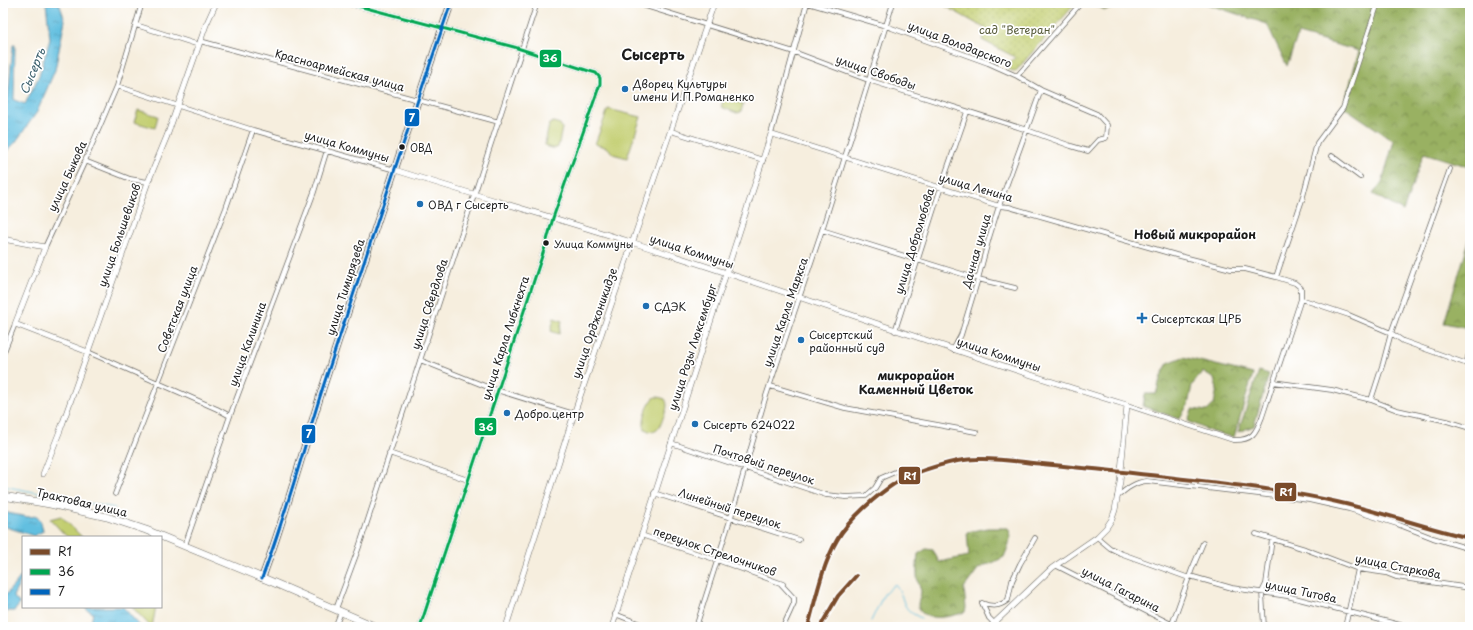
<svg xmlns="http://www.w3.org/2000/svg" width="1473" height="630" viewBox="0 0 1473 630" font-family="'Playpen Sans',sans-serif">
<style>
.grass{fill:#c2ce70;stroke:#6f7546}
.forest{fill:url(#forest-crowns);stroke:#5a663f}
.garden{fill:url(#garden-dots);stroke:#6f7546}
.water{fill:url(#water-ripples);stroke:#3f6e7e}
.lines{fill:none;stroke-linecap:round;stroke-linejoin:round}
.stream{stroke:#62bfe0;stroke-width:1}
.minor-casing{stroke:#686660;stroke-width:5.5}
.tertiary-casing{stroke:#686660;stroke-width:6}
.secondary-casing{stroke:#686660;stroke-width:8}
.primary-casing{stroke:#686660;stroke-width:8}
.minor{stroke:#fff;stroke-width:4}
.tertiary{stroke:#fff;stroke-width:5}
.secondary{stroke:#fff;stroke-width:6}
.primary{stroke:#fff;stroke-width:7}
.bus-1-casing{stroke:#fff;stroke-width:6}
.bus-2-casing{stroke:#fff;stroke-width:6}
.bus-1{stroke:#00a651;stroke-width:3}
.bus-2{stroke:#0065bd;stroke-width:3}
.rail-1-casing{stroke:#fff;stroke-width:7}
.rail-1{stroke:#7a4b2a;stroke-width:4}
.poi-dot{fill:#1f6fb2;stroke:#fff;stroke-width:1.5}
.bus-dot{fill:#1c1c1c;stroke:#fff;stroke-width:1.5}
.labels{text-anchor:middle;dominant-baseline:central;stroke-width:3.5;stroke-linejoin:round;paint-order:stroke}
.bus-label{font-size:10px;fill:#1c1c1c;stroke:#fff;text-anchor:start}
.park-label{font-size:11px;fill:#565a39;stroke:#fff}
.street-label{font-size:11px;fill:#1c1c1c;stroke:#fff}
.poi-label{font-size:11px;fill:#1c1c1c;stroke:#fff;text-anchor:start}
.water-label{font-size:12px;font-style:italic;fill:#385d6a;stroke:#fff}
.neighbourhood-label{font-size:12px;font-weight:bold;fill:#1c1c1c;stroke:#fff}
.district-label{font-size:15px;font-weight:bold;fill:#1c1c1c;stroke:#fff}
.line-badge{stroke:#fff;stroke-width:1.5}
.badge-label{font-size:11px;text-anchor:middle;font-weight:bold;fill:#fff}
</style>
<defs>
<pattern id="forest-crowns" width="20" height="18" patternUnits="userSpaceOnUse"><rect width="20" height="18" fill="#99b162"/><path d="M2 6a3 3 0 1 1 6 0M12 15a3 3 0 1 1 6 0" fill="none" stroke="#7c8f50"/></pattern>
<pattern id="garden-dots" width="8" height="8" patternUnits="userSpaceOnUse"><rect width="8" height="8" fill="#c2ce70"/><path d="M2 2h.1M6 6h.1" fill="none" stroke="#a6b060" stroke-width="1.8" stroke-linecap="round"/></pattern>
<pattern id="water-ripples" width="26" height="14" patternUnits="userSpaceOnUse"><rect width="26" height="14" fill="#62bfe0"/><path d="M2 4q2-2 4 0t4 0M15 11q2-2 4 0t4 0" fill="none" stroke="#509ab5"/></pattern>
</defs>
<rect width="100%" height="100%" fill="#fff"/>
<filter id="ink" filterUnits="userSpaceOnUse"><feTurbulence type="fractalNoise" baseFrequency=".025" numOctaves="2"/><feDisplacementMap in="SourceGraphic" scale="8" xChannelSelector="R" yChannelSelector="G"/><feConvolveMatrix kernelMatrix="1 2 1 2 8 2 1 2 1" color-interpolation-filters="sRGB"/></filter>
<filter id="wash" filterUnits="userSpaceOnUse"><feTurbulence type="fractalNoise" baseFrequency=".012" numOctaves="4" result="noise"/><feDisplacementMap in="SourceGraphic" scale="16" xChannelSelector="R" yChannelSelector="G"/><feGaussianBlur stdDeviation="0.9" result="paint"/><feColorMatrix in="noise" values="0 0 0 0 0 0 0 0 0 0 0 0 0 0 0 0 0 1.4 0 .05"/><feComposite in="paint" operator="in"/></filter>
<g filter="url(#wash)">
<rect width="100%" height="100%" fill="#f6eede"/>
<path class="grass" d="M724 98H726L743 104 741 112 737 113 721 107Z
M608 109 641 117 627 158 613 154 608 148 595 144Z
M138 110 158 116 155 128 134 122Z
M553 122 560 124 562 128 558 147 557 148H551L546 146 545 144 549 125Z
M554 318 562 321 559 334 551 331Z
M655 397H658L665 399C669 406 666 411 663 418 660 428 656 436 645 429 641 421 648 403 655 397Z
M61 516 82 537H67L50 519Z
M132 607H156L152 627H151Z"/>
<path class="forest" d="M1091 3H1141L1105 10Z
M1204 3H1470V167L1424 153 1403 211 1373 194 1382 182 1394 141 1347 109 1343 108 1359 51 1298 34 1287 66 1267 24Z
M1470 237V327L1469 328 1444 323Z
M1183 357 1253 374 1234 437 1212 432 1188 421 1192 409 1207 411 1214 404 1217 388 1214 379 1203 372 1192 385 1188 405 1179 419 1143 406 1145 394H1156L1161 376 1168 363Z
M1259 371 1269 374 1254 426 1238 432Z
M988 528H1008C1013 537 1008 547 1004 557L992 563 985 565 978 569 964 588 966 608 965 612C954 616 927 623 919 609 916 603 921 597 921 591 920 588 919 585 918 582 916 573 917 563 918 554L926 549 933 550 939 562 969 556 967 532Z"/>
<path class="garden" d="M940 3H1076L1015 72 1006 68 1015 57 982 40 986 29Z"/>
<path class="water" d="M46 3H59L65 20 55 70 37 112 15 143 3 155V103L8 97 13 45H15L14 100 25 104 39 76 50 39Z
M3 512 28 517 37 516 41 522 43 531 34 536 3 526Z
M23 574V577L13 596 20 604 14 611H7L4 619 6 627H3V598Z
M87 607H123L141 627H93L91 623 93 613 86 609Z"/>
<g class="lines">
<path class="stream" d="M3 486 39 493 49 496 115 508
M871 621 884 594 895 584C907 599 898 608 921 618"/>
</g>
</g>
<g filter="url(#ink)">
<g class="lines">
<defs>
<path id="minor" d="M636 3 794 52 868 80 1027 130 1071 146 1088 151 1098 140 1106 138 1107 125 1097 114 1041 90 1017 76 988 63 886 26 808 3
M807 3 771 134 999 206 1009 207 1176 255 1231 269H1245L1276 277 1295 283 1301 288V299L1262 417C1256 433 1252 441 1233 440L1127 405
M136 25 199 45
M200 41 499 122
M1017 76 1081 3
M117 86 253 130 395 170
M671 131 763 160
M1332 156 1360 177
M85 161 130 179 148 182
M822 230 978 279 1015 288
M45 247 85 161 117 86 142 3
M1276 277 1302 200 1317 143 1343 108 1378 3
M1301 299 1349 315 1391 333 1403 341 1470 365
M895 331 941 187 967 112
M953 350 961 335 978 279 989 238 999 206 1041 90
M88 352 217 409 230 416
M3 354 15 324
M420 360 490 388 574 414
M1466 364 1470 350
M1273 382 1332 390 1371 400 1397 410 1447 421 1470 428
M770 386 845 408 976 432
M1371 400 1383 363 1391 333 1450 169
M671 443 826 495 846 497 866 496 875 488 881 478 895 472
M389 453 468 480
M654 493 799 540
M115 494 226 208 253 130
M1117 497C1126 489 1135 482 1147 481L1309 500 1349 509 1397 524 1433 538 1470 549
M1256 534 1305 549 1358 569 1386 573 1396 577 1470 588
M641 535 717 560 783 584
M1097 537 1110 548 1120 553 1189 578
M185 545 230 416 314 192 327 150
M1057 566 1177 627
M1190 576 1232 588 1287 596 1408 627
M781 584 794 598V603L783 627
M982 603C992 607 999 607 1008 600L1012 581 1020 564 1035 538
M982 603 989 618 994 623
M336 609 359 547 537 3
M615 614 648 627
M335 627 341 612
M696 627 731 517 765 399 823 227 893 3
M1171 627 1192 569 1203 543
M1264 627 1262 592 1266 584 1272 539
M1345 627 1358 569"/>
<path id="tertiary" d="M347 3 514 47 589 71 596 73 600 78V84L553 218 546 244 420 627
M395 170C474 195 553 217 631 242 797 294 960 355 1127 405L1120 482 1115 510 1112 519 1106 528 1097 537 1052 568 990 627
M3 239 45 247 15 324 88 352
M43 474 61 428 148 182 167 136 206 25 216 3
M506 627 574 414 714 3
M612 627 771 134"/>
<path id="secondary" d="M262 578C286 515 303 450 323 387 365 259 407 130 451 3"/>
<path id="primary" d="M3 496 50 504 107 517 146 530 270 581 376 627"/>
</defs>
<use href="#minor" class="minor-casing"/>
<use href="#tertiary" class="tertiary-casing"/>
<use href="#secondary" class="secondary-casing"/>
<use href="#primary" class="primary-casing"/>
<use href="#minor" class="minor"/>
<use href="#tertiary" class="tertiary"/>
<use href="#secondary" class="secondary"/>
<use href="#primary" class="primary"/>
<defs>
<path id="bus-1" d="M347 3 514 47 589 71 596 73 600 78V84L553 218 546 244 420 627"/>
<path id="bus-2" d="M262 578C286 515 303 450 323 387 365 259 407 130 451 3"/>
</defs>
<use href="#bus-1" class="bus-1-casing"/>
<use href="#bus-2" class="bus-2-casing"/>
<use href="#bus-1" class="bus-1"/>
<use href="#bus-2" class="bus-2"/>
<defs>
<path id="rail-1" d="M808 627C816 598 822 566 837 540 848 520 878 494 897 482 916 471 955 459 977 459 998 458 1021 462 1042 464 1084 468 1125 472 1167 477 1224 484 1282 489 1337 502 1382 512 1425 528 1470 538
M820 627 838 596 856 576"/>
</defs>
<use href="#rail-1" class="rail-1-casing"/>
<use href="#rail-1" class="rail-1"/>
</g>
</g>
<g class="poi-dot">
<circle cx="625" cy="89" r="4"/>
<circle cx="420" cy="204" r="4"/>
<circle cx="646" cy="306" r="4"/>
<path d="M1140 312h4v4h4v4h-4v4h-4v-4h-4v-4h4z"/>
<circle cx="801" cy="340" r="4"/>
<circle cx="507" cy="413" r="4"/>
<circle cx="695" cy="424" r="4"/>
</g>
<g class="bus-dot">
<circle cx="402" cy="147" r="3.5"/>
<circle cx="546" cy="243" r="3.5"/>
</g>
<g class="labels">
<g class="bus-label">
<text x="410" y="147">ОВД</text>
<text x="554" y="243">Улица Коммуны</text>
</g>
<g class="park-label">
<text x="1017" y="29">сад "Ветеран"</text>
</g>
<g class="street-label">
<text transform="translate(960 44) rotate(21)">улица Володарского</text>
<text transform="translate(340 70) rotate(15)">Красноармейская улица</text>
<text transform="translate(876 72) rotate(19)">улица Свободы</text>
<text transform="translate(347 146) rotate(16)">улица Коммуны</text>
<text transform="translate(67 176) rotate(-65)">улица Быкова</text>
<text transform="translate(976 187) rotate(16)">улица Ленина</text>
<text transform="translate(119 235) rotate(-71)">улица Большевиков</text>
<text transform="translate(914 241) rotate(-73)">улица Добролюбова</text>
<text transform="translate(692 251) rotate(18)">улица Коммуны</text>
<text transform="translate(976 251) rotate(-74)">Дачная улица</text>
<text transform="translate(345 287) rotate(-72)">улица Тимирязева</text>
<text transform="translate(429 304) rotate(-72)">улица Свердлова</text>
<text transform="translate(177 309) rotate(-69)">Советская улица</text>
<text transform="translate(785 312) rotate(-71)">улица Карла Маркса</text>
<text transform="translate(594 323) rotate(-71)">улица Орджоникидзе</text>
<text transform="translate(505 338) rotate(-72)">улица Карла Либкнехта</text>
<text transform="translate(247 344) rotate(-70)">улица Калинина</text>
<text transform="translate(692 347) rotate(-72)">улица Розы Люксембург</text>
<text transform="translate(999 354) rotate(18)">улица Коммуны</text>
<text transform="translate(764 464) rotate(18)">Почтовый переулок</text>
<text transform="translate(82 502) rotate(13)">Трактовая улица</text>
<text transform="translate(730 508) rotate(18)">Линейный переулок</text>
<text transform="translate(715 551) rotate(19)">переулок Стрелочников</text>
<text transform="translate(1398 566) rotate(11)">улица Старкова</text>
<text transform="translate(1121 589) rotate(27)">улица Гагарина</text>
<text transform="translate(1301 591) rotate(12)">улица Титова</text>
</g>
<g class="poi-label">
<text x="633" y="83">Дворец Культуры<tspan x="633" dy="13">имени И.П.Романенко</tspan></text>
<text x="428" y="204">ОВД г Сысерть</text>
<text x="654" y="306">СДЭК</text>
<text x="1151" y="318">Сысертская ЦРБ</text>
<text x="809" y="334">Сысертский<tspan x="809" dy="13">районный суд</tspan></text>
<text x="515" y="413">Добро.центр</text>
<text x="703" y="424">Сысерть 624022</text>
</g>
<g class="water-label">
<text transform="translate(32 71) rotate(-68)">Сысерть</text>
</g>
<g class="neighbourhood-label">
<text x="1195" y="234">Новый микрорайон</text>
<text x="916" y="375">микрорайон<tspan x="916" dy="14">Каменный Цветок</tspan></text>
</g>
<g class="district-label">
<text x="653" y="53">Сысерть</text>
</g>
</g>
<g class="line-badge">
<rect x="539" y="49" width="23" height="19" rx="4" fill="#00a651"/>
<rect x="404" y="108" width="16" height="19" rx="4" fill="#0065bd"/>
<rect x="474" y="417" width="23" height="19" rx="4" fill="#00a651"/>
<rect x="301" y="424" width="15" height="20" rx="4" fill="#0065bd"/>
<rect x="898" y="466" width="23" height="19" rx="4" fill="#7a4b2a"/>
<rect x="1274" y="482" width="23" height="20" rx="4" fill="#7a4b2a"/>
</g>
<g class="badge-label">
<text x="550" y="62">36</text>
<text x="412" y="122">7</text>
<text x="486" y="431">36</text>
<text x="309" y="438">7</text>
<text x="910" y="480">R1</text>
<text x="1286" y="496">R1</text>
</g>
<rect width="1473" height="630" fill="none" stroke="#fff" stroke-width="16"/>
<rect x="22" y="536" width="140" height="72" fill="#ffffff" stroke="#a4a4a4"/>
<rect x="30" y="549" width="20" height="6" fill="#7a4b2a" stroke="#a4a4a4"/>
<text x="58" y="556" font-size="12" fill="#1c1c1c">R1</text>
<rect x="30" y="569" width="20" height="6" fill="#00a651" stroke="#a4a4a4"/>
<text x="58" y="576" font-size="12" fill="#1c1c1c">36</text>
<rect x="30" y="589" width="20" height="6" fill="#0065bd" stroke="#a4a4a4"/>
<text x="58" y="596" font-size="12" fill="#1c1c1c">7</text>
</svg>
